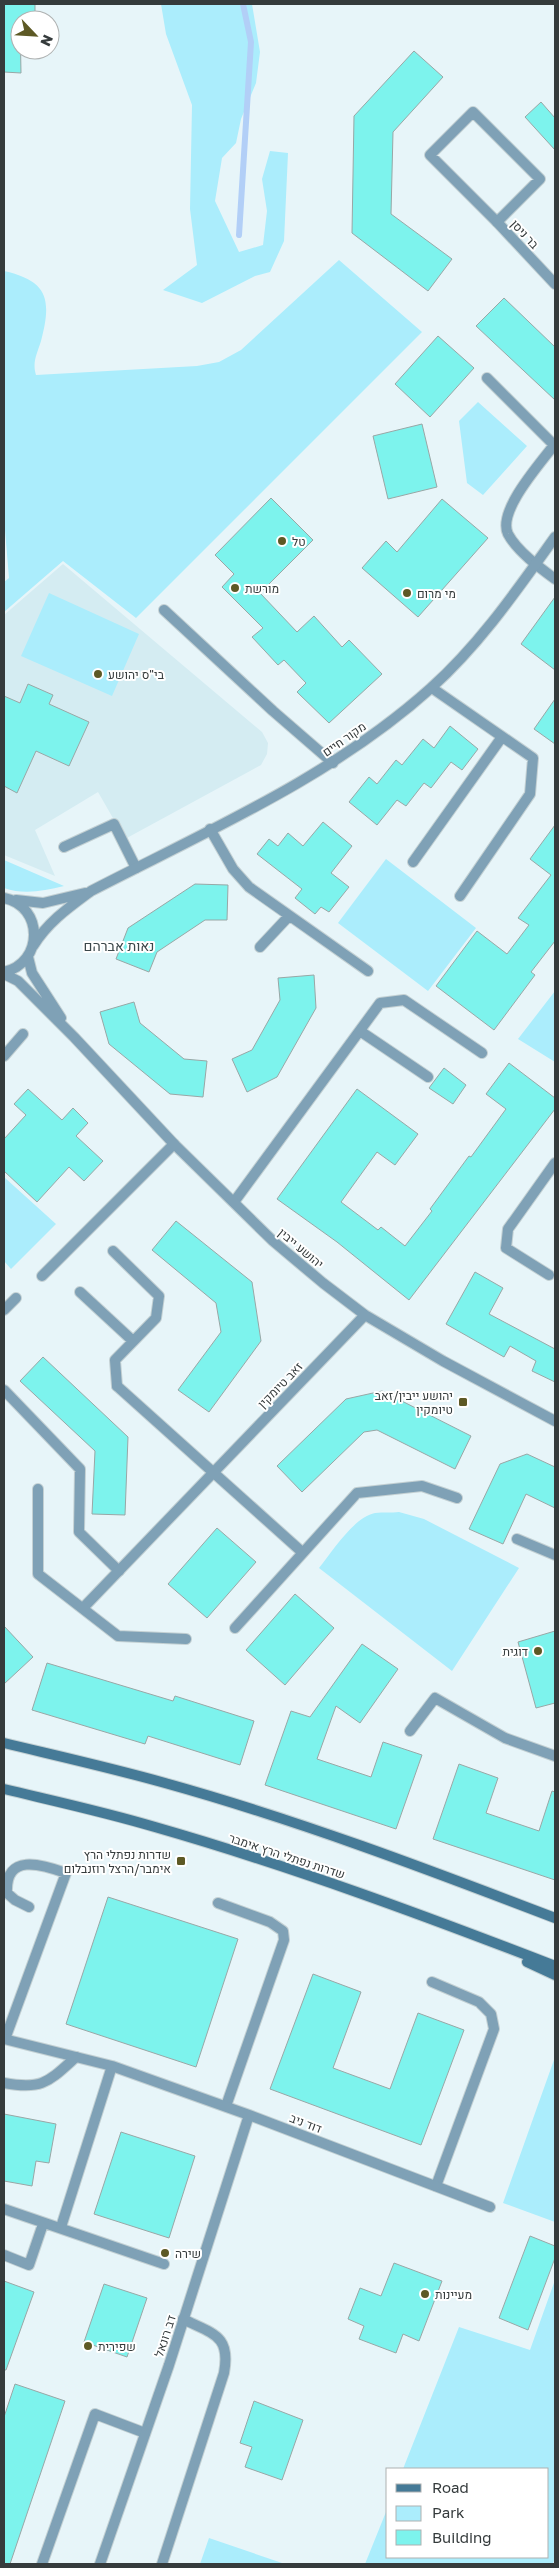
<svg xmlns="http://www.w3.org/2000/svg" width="559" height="2568" viewBox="0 0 559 2568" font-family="'Golos Text',Heebo,sans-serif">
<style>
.built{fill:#d4ecf2}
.green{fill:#abedfc}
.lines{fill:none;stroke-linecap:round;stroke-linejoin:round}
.stream{stroke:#b2cff7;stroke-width:6}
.building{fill:#7df3ed;stroke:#99a7a6}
.lane-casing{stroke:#c3d0d3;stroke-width:12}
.street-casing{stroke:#c3d0d3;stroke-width:12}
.secondary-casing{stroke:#c3d0d3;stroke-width:12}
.lane{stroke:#7fa1b6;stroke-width:10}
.street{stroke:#7fa1b6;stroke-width:10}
.secondary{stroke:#457a97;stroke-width:10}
.poi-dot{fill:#5d5925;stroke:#fff;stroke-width:2}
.labels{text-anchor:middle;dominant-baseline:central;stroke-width:4;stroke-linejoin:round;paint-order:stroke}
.street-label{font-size:12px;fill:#353b3c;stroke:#fff}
.poi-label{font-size:12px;fill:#353b3c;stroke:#fff;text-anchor:start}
.neighbourhood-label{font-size:14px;fill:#3b474a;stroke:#fff}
</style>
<rect width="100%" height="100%" fill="#e7f5f9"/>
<path class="built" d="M63 564 262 732 268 743 267 754 261 765 125 839 98 792 35 830 55 876 4 855V615Z"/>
<path class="green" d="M161 4H252L260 52 256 83 241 119 236 143 222 158 215 201 239 252 263 245 267 211 262 179 270 151 288 153 284 241 270 272 255 276 202 303 163 290 197 265 190 209 192 105 166 34Z
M339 260 422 332 136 618 63 561 4 612V582L9 578 4 518V271C48 281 52 299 41 341 37 354 32 362 36 375L197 366 219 362 241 350Z
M478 402 527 446 483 495 467 483 459 421Z
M49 593 139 634 112 696 21 656Z
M386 859 476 928 428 991 338 923Z
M4 860 64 886C43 891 24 895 4 888Z
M555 991V1062L518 1039Z
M4 1177 56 1224 11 1269 4 1261Z
M399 1512 424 1519 519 1568 452 1671 319 1568C332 1552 354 1517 375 1513 383 1512 392 1513 399 1512Z
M555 2057V2222L503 2203Z
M555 2280V2557L553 2564H365L388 2507V2557H548V2469H403L459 2327 530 2350Z
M209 2538 285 2564H200Z"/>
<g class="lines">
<path class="stream" d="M239 235 251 42 243 4"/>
</g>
<path class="building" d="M4 4H35V20H20L21 73 4 72Z
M414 51 443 77 393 132 391 214 452 259 428 291 352 233 354 116Z
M541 102 555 118V150L525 117Z
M504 298 555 347V400L476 326Z
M438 336 474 368 430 417 395 384Z
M422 424 437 487 388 499 373 436Z
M271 498 313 540 260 593 297 632 314 616 342 647 349 640 382 674 329 723 297 692 306 683 284 660 278 665 252 637 263 628 222 587 234 574 215 555Z
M442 499 488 538 418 617 362 568 386 541 397 552Z
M555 597V670L521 644Z
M28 684 53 695 49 704 89 722 69 766 36 751 17 793 4 786V696L20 703Z
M555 699V744L534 729Z
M450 726 478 749 462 770 451 762 431 788 424 783 406 806 397 800 377 825 349 802 369 777 377 784 396 760 402 765 423 739 434 748Z
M323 822 352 846 331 873 349 887 329 912 321 907 315 914 295 898 302 889 257 854 269 839 278 846 288 833 303 846Z
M555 825V941L531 972 535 975 494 1030 436 986 477 931 507 954 529 925 518 918 551 875 530 859Z
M195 884 228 885 227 920H205L157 952 149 972 116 959 128 928Z
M314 975 316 1008 277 1077 247 1092 232 1059 252 1050 280 1000 278 978Z
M134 1002 140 1023 184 1059 207 1061 203 1097 170 1094 109 1044 100 1012Z
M509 1063 555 1098V1109L409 1300 337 1242 277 1199 357 1089 418 1134 395 1165 377 1152 341 1202 378 1230 381 1227 405 1246 432 1211 430 1209 469 1156 471 1157 506 1109 486 1094Z
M444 1068 466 1085 453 1104 429 1088Z
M28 1089 62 1120 73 1108 88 1123 76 1136 103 1161 84 1181 69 1167 37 1202 4 1171V1139L26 1115 14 1104Z
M176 1221 252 1282 261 1341 209 1412 178 1390 221 1332 216 1303 152 1250Z
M475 1272 503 1288 489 1314 555 1349V1382L532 1371 536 1361 510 1346 504 1357 446 1324Z
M43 1357 128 1437 125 1515 92 1514 95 1451 20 1381Z
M382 1391 471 1436 455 1469 377 1430 364 1432 302 1492 277 1466 346 1399Z
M527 1454 555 1467V1508L526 1494 503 1544 469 1529 500 1464Z
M217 1528 256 1562 207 1618 168 1584Z
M295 1594 334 1628 285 1685 246 1650Z
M4 1626 33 1657 4 1684Z
M555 1631V1703L536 1708 518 1642Z
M362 1644 398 1669 360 1723 336 1706 317 1759 371 1777 383 1742 422 1755 396 1829 265 1785 291 1711 310 1717Z
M47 1663 173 1701 175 1696 254 1721 240 1765 148 1736 145 1744 32 1710Z
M459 1764 498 1778 486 1813 539 1831 552 1791 555 1792V1880L433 1839Z
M108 1897 238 1939 196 2067 66 2024Z
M313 1974 361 1992 333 2068 390 2089 418 2013 464 2030 421 2145 270 2089Z
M4 2114 56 2124 49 2163 36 2161 32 2186 4 2181Z
M121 2132 195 2156 169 2238 94 2214Z
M530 2236 555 2246V2258L528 2330 499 2318Z
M394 2263 442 2281 419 2341 403 2334 396 2353 359 2339 364 2326 348 2319 360 2288 381 2296Z
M4 2281 34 2292 6 2370H4Z
M104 2284 147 2298 127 2357 84 2342Z
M15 2384 65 2401 10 2564H4V2417Z
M254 2401 303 2420 282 2480 245 2467 252 2447 240 2443Z"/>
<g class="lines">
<defs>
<path id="lane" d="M473 112 540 179 497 222 430 155Z
M487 378 554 445C540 464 497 511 508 534 517 551 540 568 555 579
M164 610 273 711 333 763
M432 688 533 758 530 794 460 896
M210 829 233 869 249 887 368 971
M64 847 114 824 136 868
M413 862 502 737
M260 947 289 916
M360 1031 428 1077
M4 1056 23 1034
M234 1202 380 1003 404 1000 482 1053
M113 1251 159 1296 156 1318 115 1360 117 1386
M549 1275 506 1248 508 1229 555 1163
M42 1276 174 1144
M80 1292 133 1341
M4 1310 16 1298
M4 1390 80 1469 79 1532 119 1571
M517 1539 555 1555
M235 1628 357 1493 422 1486 457 1498
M410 1731 435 1698 505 1738 555 1756
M218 1903 270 1922 283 1931 284 1940 226 2106
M432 1982 479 2002 491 2014 494 2029 436 2186
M5 2039 66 1873C41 1864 5 1853 7 1893L15 1900 29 1907
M4 2083C43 2090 48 2082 76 2057
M4 2209 164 2264
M4 2255 29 2265 43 2224
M42 2564 95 2414 145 2433
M162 2564 224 2373C231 2335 213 2334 183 2319"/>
<path id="street" d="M497 222 555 284
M4 898C44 906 44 963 4 972
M16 900 43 903 85 893
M33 946C48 922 68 908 91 891 207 831 332 777 431 688 480 644 517 590 555 537
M28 957 32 973 61 1018
M4 974 18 981 74 1037 174 1144 273 1241 323 1283 365 1315 443 1361 555 1421
M117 1386 302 1552
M38 1489V1574L118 1636 186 1639
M83 1608 365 1315
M4 2039 112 2066 249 2115 490 2207
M61 2227 112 2066
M100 2564 169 2365 249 2115"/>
<path id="secondary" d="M4 1743C58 1756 112 1768 165 1783 298 1820 427 1869 555 1918
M4 1789C54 1801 105 1812 155 1827 291 1866 423 1915 555 1966
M527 1962 555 1975"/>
</defs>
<use href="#lane" class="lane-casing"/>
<use href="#street" class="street-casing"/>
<use href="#secondary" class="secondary-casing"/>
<use href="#lane" class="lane"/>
<use href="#street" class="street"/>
<use href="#secondary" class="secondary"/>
</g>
<g class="poi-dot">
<circle cx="282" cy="541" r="5"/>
<circle cx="235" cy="588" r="5"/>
<circle cx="407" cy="593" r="5"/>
<circle cx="98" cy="674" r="5"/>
<rect x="458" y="1397" width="10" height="10" rx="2.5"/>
<circle cx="538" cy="1651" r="5"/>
<rect x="176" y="1856" width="10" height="10" rx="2.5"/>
<circle cx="165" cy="2253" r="5"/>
<circle cx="425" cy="2294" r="5"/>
<circle cx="88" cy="2346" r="5"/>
</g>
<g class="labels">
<g class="street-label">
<text transform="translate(525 234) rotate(47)">בר ניסן</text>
<text transform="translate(344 739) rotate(-35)">מקור חיים</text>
<text transform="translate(301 1248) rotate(40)">יהושע ייבין</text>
<text transform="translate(280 1385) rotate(-46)">זאב טיומקין</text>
<text transform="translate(287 1856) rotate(18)">שדרות נפתלי הרץ אימבר</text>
<text transform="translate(306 2123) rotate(21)">דוד ניב</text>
<text transform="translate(165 2336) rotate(-72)">דב רונאל</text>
</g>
<g class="poi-label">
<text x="292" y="541">טל</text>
<text x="245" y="588">מורשת</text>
<text x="417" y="593">מי מרום</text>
<text x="108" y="674">בי"ס יהושע</text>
<text x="453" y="1395" text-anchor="end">יהושע ייבין/זאב<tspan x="453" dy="14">טיומקין</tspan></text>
<text x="528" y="1651" text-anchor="end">דוגית</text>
<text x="171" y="1854" text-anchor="end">שדרות נפתלי הרץ<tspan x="171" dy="14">אימבר/הרצל רוזנבלום</tspan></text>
<text x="175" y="2253">שירה</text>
<text x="435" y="2294">מעיינות</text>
<text x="98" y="2346">שפירית</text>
</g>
<g class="neighbourhood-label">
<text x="119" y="945">נאות אברהם</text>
</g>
</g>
<rect width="559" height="2568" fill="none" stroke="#353b3c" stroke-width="10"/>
<rect x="386" y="2468" width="162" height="90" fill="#ffffff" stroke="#aeb1b1"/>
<rect x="396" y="2484" width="25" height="8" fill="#457a97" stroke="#aeb1b1"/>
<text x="432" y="2493" font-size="15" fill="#353b3c">Road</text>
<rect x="396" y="2506" width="25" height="15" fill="#abedfc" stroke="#aeb1b1"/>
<text x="432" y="2518" font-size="15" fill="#353b3c">Park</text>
<rect x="396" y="2530" width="25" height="15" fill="#7df3ed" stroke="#aeb1b1"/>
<text x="432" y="2543" font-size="15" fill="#353b3c">Building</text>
<g transform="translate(35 35) rotate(115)"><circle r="24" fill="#ffffff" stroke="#aeb1b1"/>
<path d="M0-4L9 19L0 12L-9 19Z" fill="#5d5925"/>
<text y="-8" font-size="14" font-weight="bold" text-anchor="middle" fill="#353b3c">N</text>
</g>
</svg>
